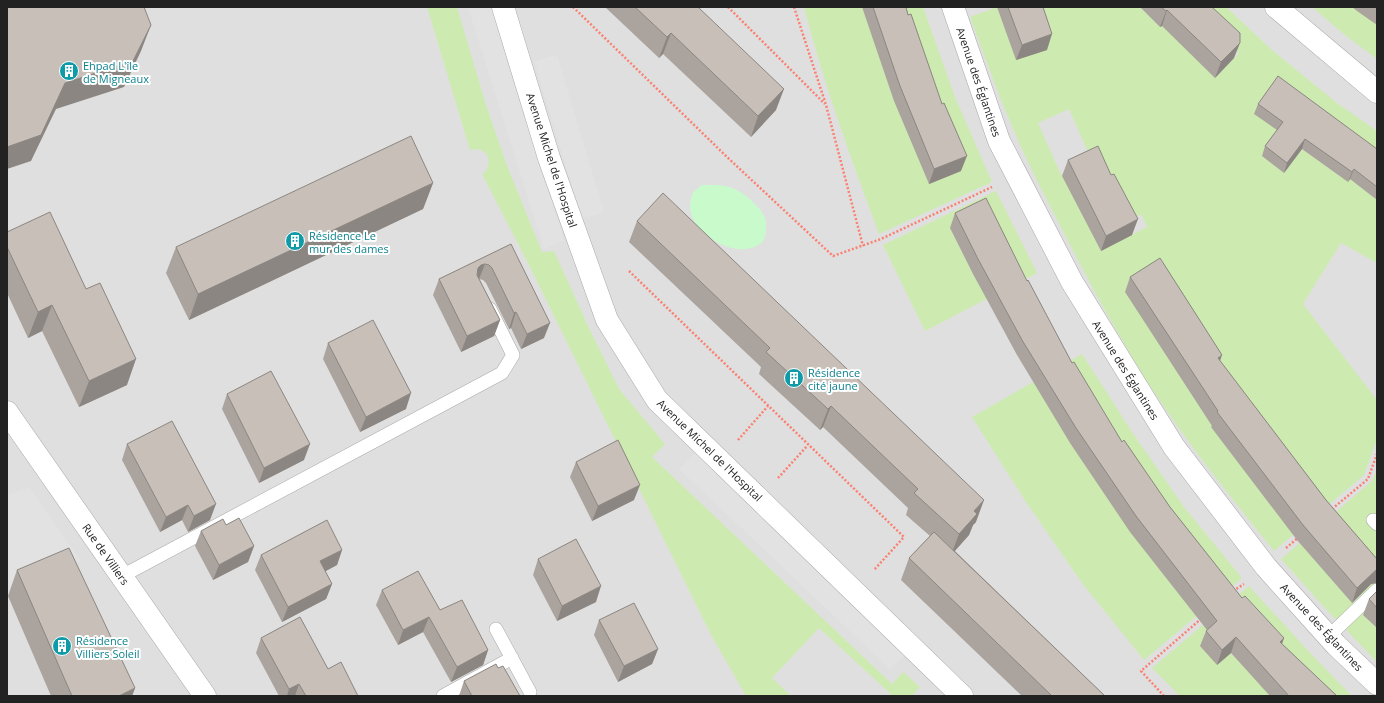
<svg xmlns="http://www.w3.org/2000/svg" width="1384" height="703" viewBox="0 0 1384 703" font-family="'Open Sans',sans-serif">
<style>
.residential{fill:#e0dfdf}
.grass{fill:#cdebb0;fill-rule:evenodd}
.park{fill:#c8facc}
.parking{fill:#e2e2e2}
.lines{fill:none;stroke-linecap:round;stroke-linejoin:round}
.service-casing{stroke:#a9a9a9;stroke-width:14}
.minor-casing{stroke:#a9a9a9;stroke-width:23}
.tertiary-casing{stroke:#a9a9a9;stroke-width:23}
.path{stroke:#fa8072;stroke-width:2.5;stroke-dasharray:2 2;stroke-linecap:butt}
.service{stroke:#fff;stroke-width:13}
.minor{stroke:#fff;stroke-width:22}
.tertiary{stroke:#fff;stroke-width:22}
.wall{fill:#aba49e}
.shaded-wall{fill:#8b8681}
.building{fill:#c7bfb8;stroke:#8b8681}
.labels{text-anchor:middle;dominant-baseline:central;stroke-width:4;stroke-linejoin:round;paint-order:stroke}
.culture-label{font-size:11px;fill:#0d838f;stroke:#fff;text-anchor:start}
.street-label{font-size:11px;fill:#222;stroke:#fff}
</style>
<rect width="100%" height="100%" fill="#f2efe9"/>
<path class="residential" d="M7 7H1377V696H7Z"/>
<path class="grass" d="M427 7H457L486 105 506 163 542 252 554 251 589 328 619 389 665 444 652 457 892 684 903 672 920 687 912 696H893L819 628 772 678 791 696H746L710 633 529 265 482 174 486 171 489 163 487 154 479 149 470 150Z
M804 7H923L955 97 992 182 879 234C851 159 824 84 804 7Z
M997 7 1017 60 1032 7H1226L1272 50 1337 103 1377 131V263L1341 243 1303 304 1377 400V439L1364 475 1274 551C1233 500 1192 449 1156 395 1122 343 1092 288 1064 233 1045 196 1025 159 1010 121 995 87 983 51 970 17ZM1198 14 1239 53 1216 77ZM1069 109 1092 161 1061 175 1038 123ZM1280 132 1348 182 1302 149 1284 173ZM1141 214 1147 227 1101 251 1126 223Z
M1312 7H1377V59L1346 36Z
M996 191 1037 273 925 331 883 245ZM950 228 1006 265 976 280Z
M1082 354 1132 432 1184 507 1242 578 1144 660 1082 583 1026 502 972 417Z
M1377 469V623L1374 626 1377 628V662L1324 607 1281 559 1372 481Z
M1249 586 1312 655 1352 696H1180L1152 668ZM1240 611 1253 677 1231 653 1217 665Z"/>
<path class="park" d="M702 185C713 185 722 184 732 188 742 191 762 208 765 218 767 221 766 227 766 230 766 235 764 241 760 244 736 261 689 233 690 205 691 201 691 196 693 193 695 190 699 187 702 185Z"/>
<path class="parking" d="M468 7H492L564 240 544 249Z
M557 55 604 212 582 219 534 61Z
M695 453 906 654 890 669 679 469Z
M29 487 81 561 60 574 7 596V495Z"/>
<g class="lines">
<defs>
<path id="service" d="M1373 520 1377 524
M122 576 502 373 513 355 490 309
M496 629 530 692
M1328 637 1377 590
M443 696 512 658"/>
<path id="minor" d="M503 7 549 158 607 320 657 400 962 696
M953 7 999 141 1072 282 1174 447 1266 567 1336 645 1377 684
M7 412 205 696"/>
<path id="tertiary" d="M1276 7 1377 92"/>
</defs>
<use href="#service" class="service-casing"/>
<use href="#minor" class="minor-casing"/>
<use href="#tertiary" class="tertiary-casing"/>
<path class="path" d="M573 7 727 157 833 256 881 239 992 187
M728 7 825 104
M794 7 826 105 863 246
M629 271 904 537 874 570
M738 440 768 406
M778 478 808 445
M1332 509 1368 479 1377 454
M1286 548 1299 537
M1233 591 1244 584
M1164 696 1141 671 1202 618"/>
<use href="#service" class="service"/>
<use href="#minor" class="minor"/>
<use href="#tertiary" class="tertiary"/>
</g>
<path class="wall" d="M605 7H698L776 110 751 137 663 54 659 58Z
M862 7H906L908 15 961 171 929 184 894 101Z
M997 7H1043L1047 50 1016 60Z
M1140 7H1212L1234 58 1215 78 1162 26 1160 27Z
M1352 7H1377V25L1357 11Z
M1258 104 1377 149V200L1350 179 1348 182 1302 149 1284 173 1262 156 1265 146 1277 130 1254 114Z
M1068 160 1132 235 1101 251 1062 176Z
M433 183 423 209 189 320 166 273 176 247Z
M955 213 1027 281 1072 363 1122 442 1170 507 1242 598 1284 638 1282 644 1337 696H1270L1231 653 1217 665 1200 646 1206 631 1207 630 1130 532 1070 443 1017 355 973 274 950 228Z
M637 221 976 522 973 525 969 535 955 551 1105 696H1022L901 580 909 558 930 536 906 515 908 508 823 427 820 430 759 374 761 367 629 242Z
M7 232 127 385 79 407 42 331 28 338 7 293Z
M511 244 544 338 521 349 511 328 509 329 486 283 483 280 479 279 500 320 494 336 461 352 433 295 439 279Z
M1130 277 1220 362 1326 500 1377 559V583L1371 584 1352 603 1297 540 1211 427 1212 426 1125 292Z
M328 343 406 409 360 432 323 359Z
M227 394 304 460 259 483 222 409Z
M127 444 210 520 188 532 182 520 160 532 122 460Z
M576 462 634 500 592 521 570 477Z
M226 525 254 546 248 562 213 580 195 546 201 531Z
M342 550 337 565 325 571 332 584 326 599 282 622 255 570 261 555Z
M538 559 596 602 557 621 533 575Z
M17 570 135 688 132 696H51L8 596Z
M382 590 440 610 488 650 483 665 451 682 423 632 398 645 376 605Z
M1377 591V628L1363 615 1369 599Z
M599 620 658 649 652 664 618 682 594 635Z
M261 638 328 669 358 696H279L256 653Z
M498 668 520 696H459L464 681Z"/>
<path class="shaded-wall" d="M1167 10 1162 26 1160 27 1166 11Z
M151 25 141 51 124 87 56 109 31 161 7 169V147L65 83Z
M671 33 663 54 659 58 667 37Z
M1052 34 1047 50 1016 60 1022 45Z
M1240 43 1234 58 1215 78 1221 62Z
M784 89 776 110 751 137 758 116Z
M1305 139 1302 149 1284 173 1287 163Z
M967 156 961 171 929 184 934 169Z
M1354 169 1350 179 1348 182 1352 172Z
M433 183 423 209 189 320 198 294Z
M1138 219 1132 235 1101 251 1106 236Z
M485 264 479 279 475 280 478 268 481 265Z
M52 305 42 331 28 338 38 312Z
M516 312 511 328 509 329 514 313Z
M500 320 494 336 461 352 467 336Z
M550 323 544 338 521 349 527 334Z
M1222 355 1217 370 1218 358Z
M136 359 127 385 79 407 89 381Z
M411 393 406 409 360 432 366 417Z
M831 406 823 427 820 430 828 409Z
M310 444 304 460 259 483 264 468Z
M640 485 634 500 592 521 598 506Z
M984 500 976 522 973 525 969 535 951 555 959 534 974 511Z
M216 504 210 520 188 532 194 516Z
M188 505 182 520 160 532 166 517Z
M254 546 248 562 213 580 219 565Z
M342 550 337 565 315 577 320 561Z
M1377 569V583L1371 584 1352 603 1357 588Z
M332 584 326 599 282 622 288 607Z
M601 586 596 602 557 621 562 606Z
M429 617 423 632 398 645 403 630Z
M1236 637 1231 653 1217 665 1222 650Z
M1284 638 1278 654 1280 642Z
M658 649 652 664 618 682 624 666Z
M488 650 483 665 451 682 457 667Z
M299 684 295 696H287L289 689Z
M135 688 132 696H119Z"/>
<path class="building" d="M7 7H144L151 25 133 61 65 83 41 135 7 147Z
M635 7H698L784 89 758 116 671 33 667 37Z
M873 7H906L908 15 911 14 942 104 944 103 967 156 934 169 900 86Z
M1008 7H1043L1052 34 1022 45Z
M1161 7H1212L1240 33V43L1221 62 1167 10 1166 11Z
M1278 76 1377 149V187L1354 169 1352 172 1305 139 1287 163 1265 146 1283 122 1258 104Z
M411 136 433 183 198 294 176 247Z
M1098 146 1111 175 1114 174 1138 219 1106 236 1068 160Z
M663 193 984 500 974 511 977 514 959 534 914 493 918 489 831 406 828 409 766 352 770 348 637 221Z
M986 198 1027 281 1028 280 1072 363 1074 362 1122 442 1124 440 1170 507 1242 598 1245 596 1284 638 1280 642 1337 696H1289L1236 637 1222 650 1206 631 1217 621 1136 516 1076 428 1022 340 978 259 955 213Z
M50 212 86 289 100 283 136 359 89 381 52 305 38 312 7 247V232Z
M511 244 550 323 527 334 516 312 514 313 492 268 489 265 485 264 481 265 478 268 477 275 500 320 467 336 439 279Z
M1160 258 1222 355 1218 358 1326 500 1377 559V569L1357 588 1303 525 1217 412 1218 411 1130 277Z
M373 320 411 393 366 417 328 343Z
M271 371 310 444 264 468 227 394Z
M172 421 216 504 194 516 188 505 166 517 127 444Z
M618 440 640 485 598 506 576 462Z
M239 518 254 546 219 565 201 531 223 519 226 525Z
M327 520 342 550 320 561 332 584 288 607 261 555Z
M934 532 1105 696H1052L909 558Z
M576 539 601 586 562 606 538 559Z
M69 548 135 688 119 696H72L17 570Z
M418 571 440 610 462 600 488 650 457 667 429 617 403 630 382 590Z
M1377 591V608L1369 599Z
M634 603 658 649 624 666 599 620Z
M300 617 328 669 341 662 358 696H306L299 684 289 689 261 638Z
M496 664 498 668 503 666 520 696H472L464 681Z"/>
<defs>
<symbol id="building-disc" viewBox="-11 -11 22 22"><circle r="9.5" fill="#0f9aa8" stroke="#fff"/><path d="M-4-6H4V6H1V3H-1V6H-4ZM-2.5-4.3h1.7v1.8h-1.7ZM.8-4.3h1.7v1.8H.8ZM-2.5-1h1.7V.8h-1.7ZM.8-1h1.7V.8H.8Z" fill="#fff"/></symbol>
</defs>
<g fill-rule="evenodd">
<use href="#building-disc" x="58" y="60" width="22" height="22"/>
<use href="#building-disc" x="284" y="230" width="22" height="22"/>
<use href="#building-disc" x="783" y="367" width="22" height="22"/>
<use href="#building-disc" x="51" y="635" width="22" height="22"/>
</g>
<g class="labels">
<g class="culture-label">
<text x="83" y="65">Ehpad L'île<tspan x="83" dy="13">de Migneaux</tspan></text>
<text x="309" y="235">Résidence Le<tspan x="309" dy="13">mur des dames</tspan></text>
<text x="808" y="372">Résidence<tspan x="808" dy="13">cité jaune</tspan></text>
<text x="76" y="640">Résidence<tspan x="76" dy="13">Villiers Soleil</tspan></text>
</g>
<g class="street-label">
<text transform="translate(979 82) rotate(71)">Avenue des Églantines</text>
<text transform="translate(552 160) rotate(72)">Avenue Michel de l'Hospital</text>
<text transform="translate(1126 370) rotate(58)">Avenue des Églantines</text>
<text transform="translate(710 450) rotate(44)">Avenue Michel de l'Hospital</text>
<text transform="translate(106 554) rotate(55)">Rue de Villiers</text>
<text transform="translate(1322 627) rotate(47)">Avenue des Églantines</text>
</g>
</g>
<rect width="1384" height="703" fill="none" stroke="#222222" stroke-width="16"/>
</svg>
